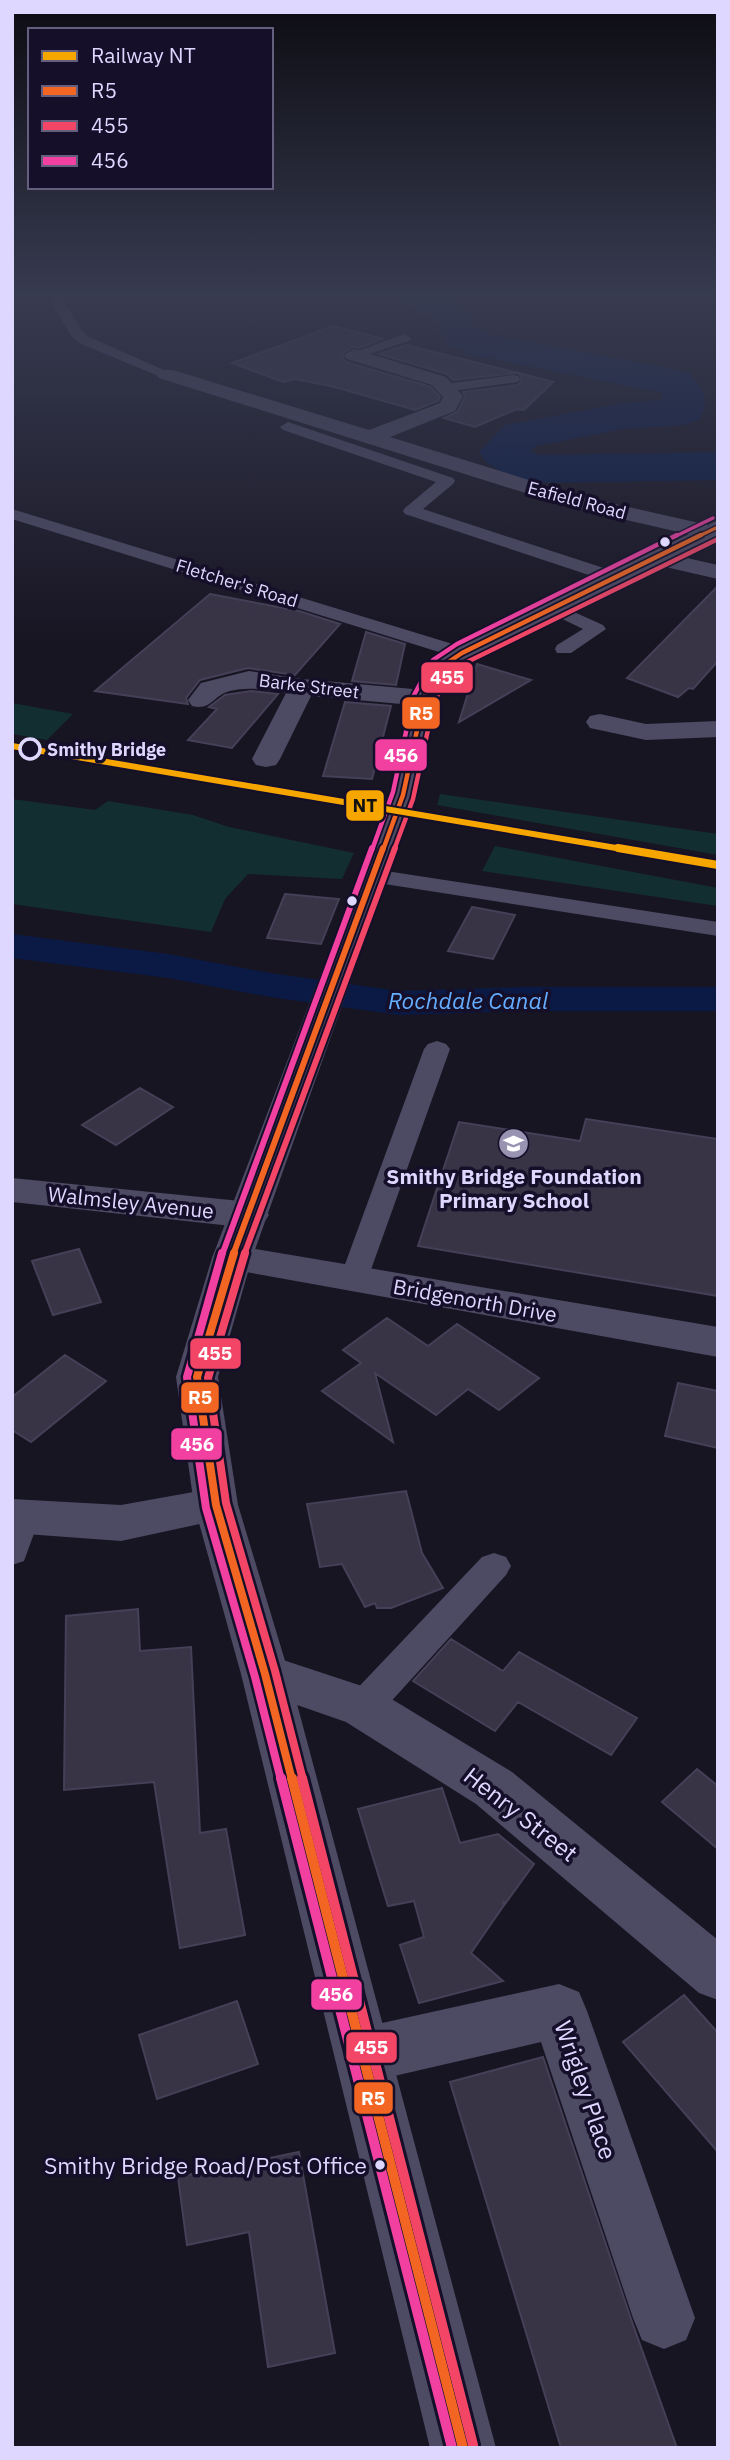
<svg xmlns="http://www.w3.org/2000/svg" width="730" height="2460" viewBox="0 0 730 2460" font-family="'IBM Plex Sans',sans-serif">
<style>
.green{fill:#132e31}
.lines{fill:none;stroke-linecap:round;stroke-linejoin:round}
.canal{fill:#0a1a45;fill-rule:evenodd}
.river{fill:#0a1a45;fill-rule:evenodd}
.building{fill:#383345;stroke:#454057;stroke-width:2}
.service{fill:#4d4a64;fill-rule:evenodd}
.minor{fill:#4d4a64;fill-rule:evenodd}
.tertiary{fill:#4d4a64;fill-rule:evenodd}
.bus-1-far4-casing{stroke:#150f29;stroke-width:6}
.bus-1-far3-casing{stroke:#150f29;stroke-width:8}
.bus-1-far2-casing{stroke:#150f29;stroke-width:10}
.bus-1-far1-casing{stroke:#150f29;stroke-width:13}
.bus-1-casing{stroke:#150f29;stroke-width:16}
.bus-2-far3-casing{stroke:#150f29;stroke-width:8}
.bus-2-far2-casing{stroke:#150f29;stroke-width:10}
.bus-2-far1-casing{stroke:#150f29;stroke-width:13}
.bus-2-casing{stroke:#150f29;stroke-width:16}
.bus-3-far4-casing{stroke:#150f29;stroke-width:6}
.bus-3-far3-casing{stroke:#150f29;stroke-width:8}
.bus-3-far2-casing{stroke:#150f29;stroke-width:10}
.bus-3-far1-casing{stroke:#150f29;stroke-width:13}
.bus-3-casing{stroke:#150f29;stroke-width:16}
.bus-1-far4{stroke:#f26522;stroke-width:3.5}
.bus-1-far3{stroke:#f26522;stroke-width:4.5}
.bus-1-far2{stroke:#f26522;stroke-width:6}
.bus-1-far1{stroke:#f26522;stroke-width:8}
.bus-1{stroke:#f26522;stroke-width:10}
.bus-2-far3{stroke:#f34667;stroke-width:4.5}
.bus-2-far2{stroke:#f34667;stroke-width:6}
.bus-2-far1{stroke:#f34667;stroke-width:8}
.bus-2{stroke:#f34667;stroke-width:10}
.bus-3-far4{stroke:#f240a1;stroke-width:3.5}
.bus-3-far3{stroke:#f240a1;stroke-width:4.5}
.bus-3-far2{stroke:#f240a1;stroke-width:6}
.bus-3-far1{stroke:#f240a1;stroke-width:8}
.bus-3{stroke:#f240a1;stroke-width:10}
.rail-1-far1-casing{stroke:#150f29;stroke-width:10}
.rail-1-casing{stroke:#150f29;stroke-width:12}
.rail-1-far1{stroke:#f7a600;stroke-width:6}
.rail-1{stroke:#f7a600;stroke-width:8}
.bus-dot{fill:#ded7ff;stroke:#150f29;stroke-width:2.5}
.stop-dot{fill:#150f29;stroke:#ded7ff;stroke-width:3.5}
.labels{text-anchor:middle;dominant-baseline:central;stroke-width:7;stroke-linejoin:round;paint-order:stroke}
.far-street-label{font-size:18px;fill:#ded7ff;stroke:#150f29}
.far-stop-label{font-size:18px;font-weight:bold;fill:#ded7ff;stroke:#150f29;text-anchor:start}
.poi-label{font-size:21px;font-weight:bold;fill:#ded7ff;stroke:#150f29}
.street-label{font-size:21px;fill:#ded7ff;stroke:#150f29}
.water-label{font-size:23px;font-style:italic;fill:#65adff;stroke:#150f29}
.near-bus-label{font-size:23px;fill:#ded7ff;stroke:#150f29;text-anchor:end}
.near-street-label{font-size:24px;fill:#ded7ff;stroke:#150f29}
.line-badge{stroke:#150f29;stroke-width:2.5}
.badge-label{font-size:19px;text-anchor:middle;font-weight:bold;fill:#fff}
.pale-badge-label{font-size:19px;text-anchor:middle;font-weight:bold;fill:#111}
</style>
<rect width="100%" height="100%" fill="#181523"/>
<path class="green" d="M12 703 73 714 47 740 12 734Z
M440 794 718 834V855L437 805Z
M12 799 95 810 108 801 193 815 229 827 354 853 342 879 248 874 225 899 211 932 12 904Z
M495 846 718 888V906L482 871Z"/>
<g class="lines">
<path class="canal" d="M12 934 168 954 270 973 399 991 525 987H718V1011H525L399 1015 270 997 168 978 12 958Z"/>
<path class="river" d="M399 295C418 295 445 290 460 304 475 318 472 324 493 335L689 372C702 388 712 402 698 421L683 425 623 429 536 446 530 451 540 455 718 452V480L538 483 502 473 486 462 479 452 505 425 623 403 661 400 662 393 467 354 448 344 432 320 404 303Z"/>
</g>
<path class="building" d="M333 326 383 339 359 348 353 347 343 353 342 357 346 362 431 387 440 397 438 401 415 410 331 386 295 379 283 382 232 363Z
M406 345 518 373 453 380 447 374 379 354Z
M519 373 553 382 524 410 517 409 475 427 444 418 457 412 465 397 463 392 518 385 522 380Z
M718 586V661L693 689 689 688 678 697 627 678Z
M210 594 299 611 340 624 295 675 248 668 200 680 186 698 188 704 95 691Z
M366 632 405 644 396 685 352 681Z
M477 664 531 680 459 722Z
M251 691 278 694 232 748 188 740 217 709 209 707 225 695Z
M345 702 391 706 372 779 323 776Z
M285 894 339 899 321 944 267 938Z
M472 907 515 915 493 959 448 951Z
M140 1088 173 1107 116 1145 82 1125Z
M586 1119 718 1139V1296L418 1246 459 1122 580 1141Z
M79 1249 101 1302 53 1315 32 1261Z
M387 1318 428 1346 457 1324 539 1378 499 1410 468 1389 436 1415 375 1373 393 1442 322 1391 361 1363 343 1350Z
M65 1355 106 1381 31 1442 12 1430V1397Z
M678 1383 718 1391V1448L665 1436Z
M406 1491 422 1553 443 1588 391 1608H377L375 1603 365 1607 342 1564 320 1567 307 1504Z
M138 1609 140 1651 191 1647 200 1833 226 1829 245 1935 180 1948 154 1782 64 1790 66 1616Z
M451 1639 503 1671 519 1652 637 1718 611 1755 518 1702 495 1731 413 1681Z
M697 1769 718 1786V1849L662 1802Z
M442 1788 460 1843 498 1834 534 1864 505 1904 503 1901 504 1905 471 1953 503 1981 419 2003 400 1945 424 1937 414 1901 388 1906 358 1809Z
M684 1995 718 2033V2152L623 2042Z
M237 2001 258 2064 157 2099 139 2035Z
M543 2057 631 2319 677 2448H561L450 2082Z
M299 2152 335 2353 268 2367 249 2232 187 2245 178 2177Z"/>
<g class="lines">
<path class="service" d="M47 295H60L82 331 89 337 173 374 166 378 161 377 79 343 70 334Z
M404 334 411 338 409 341 354 359 347 355Z
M513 375 518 376 520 379 518 382 445 392 438 388 445 384Z
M288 422 453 478 455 481 453 484 423 509 622 574 625 578 616 583 610 582 405 514 403 511 405 508 436 482 283 430 280 427Z
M12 509 469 649 471 653 462 659 455 657 12 519Z
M554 603 603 625 606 629 571 653H557L555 649 557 645 583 629 548 612 545 608Z
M373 869 718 922V936L365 881 362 876 365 871Z
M437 1041 446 1044 450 1049 368 1278 364 1285 354 1288 344 1285 340 1278 424 1049 428 1044Z
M24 1504 36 1508 40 1517 24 1561 12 1565V1508Z
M494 1553 506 1557 511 1566 506 1575 376 1718 363 1722 350 1718 345 1707 350 1696 482 1557Z"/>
<path class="minor" d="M354 349 446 377 463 396 455 411 390 437 584 497 717 527 718 536 709 539 570 507 159 378 156 374 159 370H173L369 430 440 403 443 397 432 385 347 359 344 355Z
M656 551 718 565V579L648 563 644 558 648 553Z
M249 671 302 679 424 690 433 692 437 698 433 704 424 706 311 696 280 759 276 765 266 767 256 765 252 759 286 693C266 690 250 686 230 691 213 695 212 711 192 706L188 700 201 683Z
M600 714 646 724 718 721V737L646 740 590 728 586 722 590 716Z
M12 1178 250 1202 263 1206 269 1215 263 1224 250 1228 12 1202Z
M232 1245 718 1327V1357L218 1267 212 1258 218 1249Z
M216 1488 232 1493 238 1505 232 1517 121 1541 12 1533V1499L121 1505Z
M265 1654 380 1692 512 1772 718 1940V2000L699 1993 476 1804 346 1722 248 1688 241 1674 248 1660Z
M559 1984 579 1992 587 2011 695 2318 686 2340 664 2349 642 2340 633 2318 541 2042 364 2083 344 2075 336 2055 344 2035 364 2027Z"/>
<path class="tertiary" d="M718 520V536L471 658 452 672 437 698 417 795 252 1258 218 1377 238 1505 289 1674 496 2448H430L241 1674 194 1505 176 1377 212 1258 389 795 411 698 432 661 453 648Z"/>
<defs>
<path id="bus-1-far4" d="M697 537 718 527"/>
<path id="bus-1-far3" d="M383 850 403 795 424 698 441 667 462 653 701 535"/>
<path id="bus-1-far2" d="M233 1255 383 848"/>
<path id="bus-1-far1" d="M234 1253 197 1377 216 1505 265 1674 292 1780"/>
<path id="bus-1" d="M292 1778 463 2448"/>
<path id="bus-2-far3" d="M394 850 413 799 434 702 449 674 467 662 718 539"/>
<path id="bus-2-far2" d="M244 1255 395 848"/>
<path id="bus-2-far1" d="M245 1253 208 1378 226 1503 275 1671 303 1780"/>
<path id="bus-2" d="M302 1778 473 2445"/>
<path id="bus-3-far4" d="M674 537 713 518"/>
<path id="bus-3-far3" d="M372 850 393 792 414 695 433 660 457 644 677 535"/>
<path id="bus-3-far2" d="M222 1255 372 848"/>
<path id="bus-3-far1" d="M222 1253 187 1377 206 1508 255 1677 281 1780"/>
<path id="bus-3" d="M281 1778 452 2448"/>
</defs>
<use href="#bus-1-far4" class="bus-1-far4-casing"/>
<use href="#bus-1-far3" class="bus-1-far3-casing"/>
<use href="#bus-1-far2" class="bus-1-far2-casing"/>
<use href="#bus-1-far1" class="bus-1-far1-casing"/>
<use href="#bus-1" class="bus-1-casing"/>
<use href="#bus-2-far3" class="bus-2-far3-casing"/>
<use href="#bus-2-far2" class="bus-2-far2-casing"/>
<use href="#bus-2-far1" class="bus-2-far1-casing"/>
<use href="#bus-2" class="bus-2-casing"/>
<use href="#bus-3-far4" class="bus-3-far4-casing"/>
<use href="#bus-3-far3" class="bus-3-far3-casing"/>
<use href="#bus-3-far2" class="bus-3-far2-casing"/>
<use href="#bus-3-far1" class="bus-3-far1-casing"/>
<use href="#bus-3" class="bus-3-casing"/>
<use href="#bus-1-far4" class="bus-1-far4"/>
<use href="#bus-1-far3" class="bus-1-far3"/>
<use href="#bus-1-far2" class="bus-1-far2"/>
<use href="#bus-1-far1" class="bus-1-far1"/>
<use href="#bus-1" class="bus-1"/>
<use href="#bus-2-far3" class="bus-2-far3"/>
<use href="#bus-2-far2" class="bus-2-far2"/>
<use href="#bus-2-far1" class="bus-2-far1"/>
<use href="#bus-2" class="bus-2"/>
<use href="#bus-3-far4" class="bus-3-far4"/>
<use href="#bus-3-far3" class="bus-3-far3"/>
<use href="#bus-3-far2" class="bus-3-far2"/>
<use href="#bus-3-far1" class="bus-3-far1"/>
<use href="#bus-3" class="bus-3"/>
<defs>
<path id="rail-1-far1" d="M12 746 628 850"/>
<path id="rail-1" d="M618 848 718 865"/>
</defs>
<use href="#rail-1-far1" class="rail-1-far1-casing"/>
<use href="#rail-1" class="rail-1-casing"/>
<use href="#rail-1-far1" class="rail-1-far1"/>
<use href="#rail-1" class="rail-1"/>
</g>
<linearGradient id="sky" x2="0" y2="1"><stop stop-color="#0d0c13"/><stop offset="0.46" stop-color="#373b50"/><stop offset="1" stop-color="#373b50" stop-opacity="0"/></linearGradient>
<rect width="730" height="640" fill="url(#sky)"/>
<defs>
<symbol id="school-disc" viewBox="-11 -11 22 22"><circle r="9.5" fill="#9993b2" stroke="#150f29"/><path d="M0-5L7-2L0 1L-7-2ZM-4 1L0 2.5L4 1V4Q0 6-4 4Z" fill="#fff"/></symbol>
</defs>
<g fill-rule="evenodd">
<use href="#school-disc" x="496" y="1126" width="35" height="35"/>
</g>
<g class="bus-dot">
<circle cx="665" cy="542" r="6"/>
<circle cx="352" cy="901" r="6"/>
<circle cx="380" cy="2165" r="6"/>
</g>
<circle class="stop-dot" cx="30" cy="749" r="10"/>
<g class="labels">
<g class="far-street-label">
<text transform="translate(577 500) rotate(15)">Eafield Road</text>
<text transform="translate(237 583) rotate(17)">Fletcher's Road</text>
<text transform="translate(309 686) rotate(7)">Barke Street</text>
</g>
<g class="far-stop-label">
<text x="47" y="749">Smithy Bridge</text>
</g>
<g class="poi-label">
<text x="514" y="1176">Smithy Bridge Foundation<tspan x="514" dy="24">Primary School</tspan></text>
</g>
<g class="street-label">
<text transform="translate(131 1202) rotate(6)">Walmsley Avenue</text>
<text transform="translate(475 1300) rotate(10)">Bridgenorth Drive</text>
</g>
<g class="water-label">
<text x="468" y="1000">Rochdale Canal</text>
</g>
<g class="near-bus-label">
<text x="367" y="2165">Smithy Bridge Road/Post Office</text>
</g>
<g class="near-street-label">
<text transform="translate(521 1814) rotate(38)">Henry Street</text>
<text transform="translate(586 2090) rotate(71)">Wrigley Place</text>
</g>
</g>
<g class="line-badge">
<rect x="420" y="661" width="54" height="33" rx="7" fill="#f34667"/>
<rect x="401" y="696" width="40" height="34" rx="7" fill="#f26522"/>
<rect x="374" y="738" width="54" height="34" rx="7" fill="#f240a1"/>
<rect x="345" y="789" width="40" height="33" rx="7" fill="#f7a600"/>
<rect x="189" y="1337" width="53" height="33" rx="7" fill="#f34667"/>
<rect x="180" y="1381" width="40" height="33" rx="7" fill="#f26522"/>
<rect x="170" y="1427" width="53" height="34" rx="7" fill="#f240a1"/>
<rect x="310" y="1978" width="53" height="33" rx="7" fill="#f240a1"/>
<rect x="345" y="2031" width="53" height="33" rx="7" fill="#f34667"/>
<rect x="353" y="2081" width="41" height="34" rx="7" fill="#f26522"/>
</g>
<g class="badge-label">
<text x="447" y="684">455</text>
<text x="421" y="720">R5</text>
<text x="401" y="762">456</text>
<text x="215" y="1360">455</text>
<text x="200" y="1404">R5</text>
<text x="197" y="1451">456</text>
<text x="336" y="2001">456</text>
<text x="371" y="2054">455</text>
<text x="373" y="2105">R5</text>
</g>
<g class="pale-badge-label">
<text x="365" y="812">NT</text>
</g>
<rect width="730" height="2460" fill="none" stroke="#ded7ff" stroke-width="28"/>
<rect x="28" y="28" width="245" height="161" fill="#150f29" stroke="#655f7f" stroke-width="2"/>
<rect x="42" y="51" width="35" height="10" fill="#f7a600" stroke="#655f7f" stroke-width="2"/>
<text x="91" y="63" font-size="21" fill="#ded7ff">Railway NT</text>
<rect x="42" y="86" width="35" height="10" fill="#f26522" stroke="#655f7f" stroke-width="2"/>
<text x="91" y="98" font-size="21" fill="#ded7ff">R5</text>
<rect x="42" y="121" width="35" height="10" fill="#f34667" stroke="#655f7f" stroke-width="2"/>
<text x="91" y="133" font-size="21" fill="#ded7ff">455</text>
<rect x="42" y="156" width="35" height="10" fill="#f240a1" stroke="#655f7f" stroke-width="2"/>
<text x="91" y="168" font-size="21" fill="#ded7ff">456</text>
</svg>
